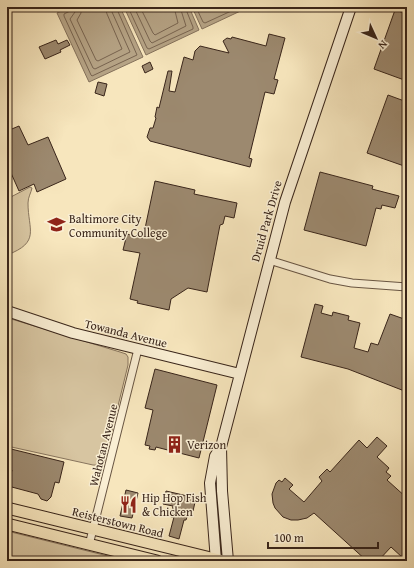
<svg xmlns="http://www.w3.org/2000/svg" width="414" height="568" viewBox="0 0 414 568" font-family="'Gentium Book Plus',serif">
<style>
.green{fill:#d7c5a1;stroke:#88755e}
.water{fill:#b6a486;stroke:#84715b}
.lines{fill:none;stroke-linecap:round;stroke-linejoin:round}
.shore{stroke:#786450;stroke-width:1}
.building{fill:#9c896f;stroke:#39251a}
.street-casing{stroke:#685543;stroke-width:9}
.secondary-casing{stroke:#39251a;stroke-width:12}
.primary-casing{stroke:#39251a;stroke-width:13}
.street{stroke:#faefd4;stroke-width:7}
.secondary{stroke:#faefd4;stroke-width:10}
.primary{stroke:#f7e6bd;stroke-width:11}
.labels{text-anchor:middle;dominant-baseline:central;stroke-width:3;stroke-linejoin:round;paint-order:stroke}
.poi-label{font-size:12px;fill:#39251a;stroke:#faefd4;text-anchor:start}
.street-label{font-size:12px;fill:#39251a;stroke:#faefd4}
</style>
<rect width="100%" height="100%" fill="#f7e6bd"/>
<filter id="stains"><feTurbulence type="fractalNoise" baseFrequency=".005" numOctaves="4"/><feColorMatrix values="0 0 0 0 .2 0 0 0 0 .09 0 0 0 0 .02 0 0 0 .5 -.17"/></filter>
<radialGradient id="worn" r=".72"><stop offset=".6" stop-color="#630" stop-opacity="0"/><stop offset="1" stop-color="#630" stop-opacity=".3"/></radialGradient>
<path class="green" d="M30 187 32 188C31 193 28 197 28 203 28 230 41 242 7 255V199Z
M8 318 120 352 126 354 128 357V365L104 463 102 465H93L7 446V324Z
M7 531 128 561H7Z"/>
<path class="water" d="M70 7H120L143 57 89 82 57 13Z
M124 7H189L199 30 146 55Z
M192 7H249L202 29Z"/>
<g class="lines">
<path class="shore" d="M70 7V11L64 14V16L91 75 92 76 137 55 116 7
M75 7V12L70 19 93 68 95 69 130 52 112 12 111 7
M81 7V13L77 20 96 60 98 61 122 49 107 14 105 7
M128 7 147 48 149 49 193 29V27L185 7
M134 7 150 41 152 43 186 26 180 7
M140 7 153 33 155 35 178 23 174 7
M196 7 203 22 205 23 240 7"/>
</g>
<path class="building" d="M395 10 407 14V81L374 69Z
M269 34 285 38 274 79 278 80 274 94 265 92 249 158 252 159 250 167 150 141 147 137 150 128H153L156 118 155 117 157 107 159 108 168 71H172L169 91 175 92 184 57 193 60 195 51 200 46 229 53 223 41 227 38 231 39 232 37 266 46Z
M56 40 58 44 67 40 70 45 60 50 61 52 45 59 39 47Z
M150 62 153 69 145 73 142 66Z
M98 82 107 84 104 96 95 93Z
M388 95 407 102V167L367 153Z
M19 126 28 145 48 137 66 179 37 192 34 184 19 191 7 164V131Z
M320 172 373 186 372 189 399 196 395 208 382 205 381 209 376 208 366 246 304 230Z
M155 181 195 190 194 194 237 203 234 218 225 216 223 224 220 225 207 292 188 288 171 299 169 310 137 303 138 301 130 299 140 253 123 250 127 234 143 238Z
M315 304 323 306 321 313 332 316 333 312 349 316 348 320 360 323 354 348 368 352 371 343 378 345 390 314 407 320V392L348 369 301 357Z
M155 369 217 385 199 458 156 447 155 450 149 449 150 446 145 445 153 410 145 408Z
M377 437 387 446 377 457 389 468 386 472 391 476 387 480 407 498V553L403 558 391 547 378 561H367L314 513 307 518 298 520H291L283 517 275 508 273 503 272 494 276 483 279 480 282 482 285 478 293 485 289 489 304 502 322 481 319 477 327 469 330 472 359 440 367 448Z
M7 448 64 462 59 483 55 482 51 497 47 501 41 499 38 494 8 486 12 470 7 468Z
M126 490 138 493 132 518 120 516Z
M166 491 196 498 193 511 189 510 186 520H184L179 539 169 536 174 517H171L173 506 163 504Z"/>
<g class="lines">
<defs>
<path id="street" d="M269 260 330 279 352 283 407 287
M89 545 138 349"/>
<path id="secondary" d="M7 311 73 333 240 374
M216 561 210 483 215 456 221 447
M228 561 222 491 221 447 285 202 351 7"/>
<path id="primary" d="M7 508 223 561
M7 524 157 561"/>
</defs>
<use href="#street" class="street-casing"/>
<use href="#secondary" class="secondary-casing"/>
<use href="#primary" class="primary-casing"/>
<use href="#street" class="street"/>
<use href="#secondary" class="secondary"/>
<use href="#primary" class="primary"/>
</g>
<defs>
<symbol id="university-bare" viewBox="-9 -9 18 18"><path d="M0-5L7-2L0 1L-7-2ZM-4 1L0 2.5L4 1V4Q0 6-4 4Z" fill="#8f2418" stroke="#faefd4" stroke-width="2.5" paint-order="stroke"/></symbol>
<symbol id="building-bare" viewBox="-9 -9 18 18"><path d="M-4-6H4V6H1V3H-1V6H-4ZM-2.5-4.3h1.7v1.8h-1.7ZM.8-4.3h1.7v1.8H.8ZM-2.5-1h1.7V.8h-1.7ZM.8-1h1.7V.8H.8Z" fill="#8f2418" stroke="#faefd4" stroke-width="2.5" paint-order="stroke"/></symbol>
<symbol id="restaurant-bare" viewBox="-9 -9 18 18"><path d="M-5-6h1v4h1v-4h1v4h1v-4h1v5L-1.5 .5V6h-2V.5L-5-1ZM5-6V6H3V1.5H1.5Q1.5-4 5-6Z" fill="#8f2418" stroke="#faefd4" stroke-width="2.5" paint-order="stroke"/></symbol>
</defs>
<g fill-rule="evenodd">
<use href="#university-bare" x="44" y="212" width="25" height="25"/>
<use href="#building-bare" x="162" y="432" width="25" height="25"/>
<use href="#restaurant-bare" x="116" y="492" width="25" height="25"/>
</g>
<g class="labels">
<g class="poi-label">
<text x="69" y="218">Baltimore City<tspan x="69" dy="14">Community College</tspan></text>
<text x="187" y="444">Verizon</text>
<text x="142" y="497">Hip Hop Fish<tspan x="142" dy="14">&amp; Chicken</tspan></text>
</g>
<g class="street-label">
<text transform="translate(266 221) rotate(-74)">Druid Park Drive</text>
<text transform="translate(126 333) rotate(14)">Towanda Avenue</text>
<text transform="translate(103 445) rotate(-76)">Wahotan Avenue</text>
<text transform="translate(118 522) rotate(14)">Reisterstown Road</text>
</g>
</g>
<rect width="414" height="568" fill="none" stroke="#f7e6bd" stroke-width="24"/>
<rect x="8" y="8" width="398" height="552" fill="none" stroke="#39251a" stroke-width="2"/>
<rect x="12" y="12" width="390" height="544" fill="none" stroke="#39251a"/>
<g transform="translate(376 38) rotate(134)" stroke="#faefd4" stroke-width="3" paint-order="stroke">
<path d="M0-3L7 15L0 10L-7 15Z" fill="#39251a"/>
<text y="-6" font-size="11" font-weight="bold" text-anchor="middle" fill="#39251a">N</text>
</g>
<path d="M268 542v6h110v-6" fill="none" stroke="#39251a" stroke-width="2"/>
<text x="274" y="542" font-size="12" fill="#39251a" stroke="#faefd4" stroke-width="3" paint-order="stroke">100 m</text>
<rect width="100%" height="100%" filter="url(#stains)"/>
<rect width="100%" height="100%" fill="url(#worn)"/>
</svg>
